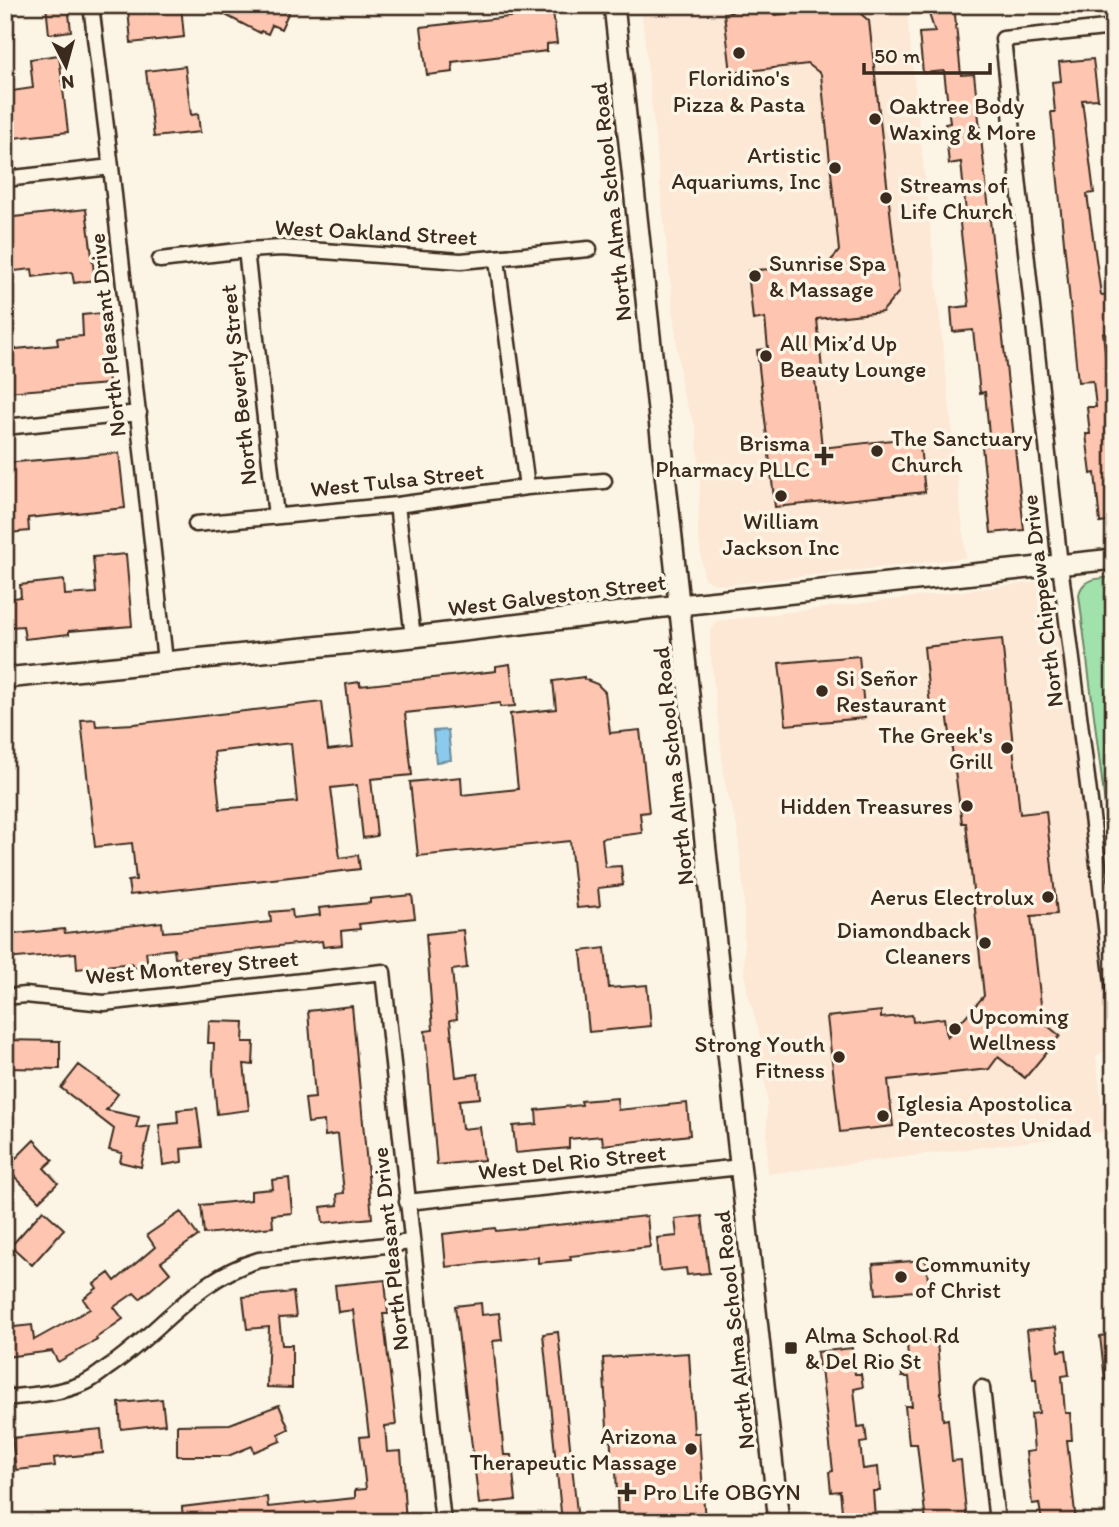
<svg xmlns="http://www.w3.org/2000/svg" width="1119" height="1527" viewBox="0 0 1119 1527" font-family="Itim,sans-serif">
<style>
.built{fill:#fde7d5}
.green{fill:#a1e2ac;stroke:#6e8665;stroke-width:2}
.water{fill:#8bcaec;stroke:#6b8a9a;stroke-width:2}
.building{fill:#fec6b1;stroke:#3b2a1e;stroke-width:2;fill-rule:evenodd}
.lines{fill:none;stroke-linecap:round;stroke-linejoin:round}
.street-casing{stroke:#3b2a1e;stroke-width:19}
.secondary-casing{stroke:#3b2a1e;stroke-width:24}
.street{stroke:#fcf5e5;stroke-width:14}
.secondary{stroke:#fcf5e5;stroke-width:19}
.poi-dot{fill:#3b2a1e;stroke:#fcf5e5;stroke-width:2.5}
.labels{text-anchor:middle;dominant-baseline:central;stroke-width:7;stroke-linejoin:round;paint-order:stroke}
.poi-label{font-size:23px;fill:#3b2a1e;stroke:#fcf5e5;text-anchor:start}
.street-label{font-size:23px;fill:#3b2a1e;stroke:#fcf5e5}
</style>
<rect width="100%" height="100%" fill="#fcf5e5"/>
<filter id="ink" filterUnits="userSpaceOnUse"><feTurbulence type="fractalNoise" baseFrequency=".0143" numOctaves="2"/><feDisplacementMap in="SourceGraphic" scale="14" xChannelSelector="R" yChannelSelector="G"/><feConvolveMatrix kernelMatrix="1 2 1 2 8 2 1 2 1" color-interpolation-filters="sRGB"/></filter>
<g filter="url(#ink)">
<path class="built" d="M641 5H906L966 558 726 585 712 583 704 578 698 533 700 477 696 428 682 392Z
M1036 582 1050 586 1057 594 1106 994 1114 1038V1046L1096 1056 1105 1132 767 1174V1099L759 1032 747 990 744 965V896L737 826 725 784 710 650V632L717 621Z"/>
<path class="green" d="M1114 577V877L1079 595C1082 577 1099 579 1114 577Z"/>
<path class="water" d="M448 730 451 760 436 762 433 731Z"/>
<path class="building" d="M46 5H68L71 31 49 34Z
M135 5H181L184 37 131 43 128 9H135Z
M206 5H292L281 29 272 25 268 34 261 31 260 33Z
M731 5H774L775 15 852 6 869 21 899 292 882 312 817 319 822 370H814L822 448 919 437 925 492 775 507 757 350 768 349 765 318 753 320 748 271 829 263 839 251 821 74 808 64 731 73 724 13 732 12Z
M926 5H954L961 75 974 74 1024 530 991 533 982 446 990 445 985 392 980 393 973 330 953 332 951 308 969 306 959 214 966 213 961 162 949 164 945 124 950 123 944 71 923 73 919 33 935 32Z
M553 12 557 43 547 44V51L452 62 453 72 427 75 421 27Z
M59 55 68 132 5 139V92L33 88 30 59Z
M1093 59 1098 99 1082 100 1094 193 1087 194 1101 295 1113 294 1114 301V331L1103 333 1109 385 1114 384V425L1111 426 1114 453V521L1100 523 1095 473 1091 474 1086 434H1090L1087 407H1096L1093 381 1078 382 1051 112H1055L1052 82 1061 81 1059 62Z
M185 66 191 115 198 114 200 132 154 137 146 71Z
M86 209 95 280 74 283 72 272 33 277 32 269 5 272V218Z
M103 313 109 384 6 392 5 350 58 345 57 338 83 336 82 315Z
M119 453 125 508 28 518 29 531 9 533 8 520H5V463Z
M126 554 132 626 69 631V634L25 639 23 626 10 627 7 599 21 597 20 585 64 580 65 595 96 593 93 557Z
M1002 639 1020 814 1046 811 1057 914 1031 916 1043 1022 1060 1036 1025 1078 998 1057 989 1069 888 1080 893 1126 840 1132 827 1017 881 1011V1018L912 1015 913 1022 944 1018 947 1037 984 996 966 823H962L946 704 930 706 924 647Z
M859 656 865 718 786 725 779 663Z
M510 664 515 706 500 707V703L405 713 412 775 371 779 377 836 363 838 357 785 331 788 340 858 358 855 360 869 130 895 128 881 136 880 132 843 95 847 81 720 95 719 96 726 134 724 322 702 328 750 353 747 346 684 360 682V686L496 671V666ZM291 743 297 802 220 809 214 752Z
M584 677V679L597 684 605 692 610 733 640 730 649 812 640 813 642 833 602 838 605 867 621 866 623 885 598 888 600 906 577 908 570 841 418 856 410 782 461 777 462 795 518 789 510 714 556 709 553 681Z
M412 895 415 918 359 924 360 929 341 931 342 945 323 947 322 941 175 958 174 949 146 952 148 967 132 968V963L77 969 76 953 5 959V935L64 929 65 933 162 922 163 932 213 928 271 922 270 912 292 910 293 918 320 915 319 908 370 903V899Z
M463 930 467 968 452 970 457 1019 450 1020 456 1077 478 1074 480 1098 459 1100 462 1129 480 1127 484 1160 437 1165 425 1031 433 1030 426 934Z
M605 948 609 988 647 985 651 1026 589 1032 581 951Z
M352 1006 372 1218 323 1223 321 1207 338 1205 337 1194 344 1193 338 1134 325 1136 324 1121 308 1123 305 1099 315 1098 308 1011Z
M209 1021 244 1022 243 1042H254L253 1065 244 1064 249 1110 217 1114 213 1070 214 1043H208Z
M5 1040 60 1041V1069L5 1068Z
M79 1065 118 1094 106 1110 139 1117 136 1128 150 1126 141 1167 120 1162 122 1153 109 1150 114 1129 61 1088Z
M617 1098 618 1110 687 1103 690 1135 603 1145 602 1136 569 1139V1148L516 1153 513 1126 537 1124 536 1110 582 1105 581 1101Z
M197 1108 202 1147 181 1149 182 1162 163 1165 159 1125 178 1123 177 1110Z
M34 1140 53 1160 44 1168 58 1183 39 1201 6 1168Z
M289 1178 292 1213 272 1215 273 1227 204 1234 201 1205 251 1200V1191L273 1189 272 1180Z
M43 1210 64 1229 32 1265 11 1246Z
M181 1212 198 1236 161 1262 170 1273 140 1299 134 1293 114 1307 123 1319 96 1338 97 1340 58 1362 52 1351 5 1357V1328L32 1325 34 1340 90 1309 83 1299 97 1288 94 1284 109 1273 115 1281 155 1247 147 1235Z
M647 1216 650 1247 570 1256 571 1260 538 1263V1257L446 1267 443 1234 495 1228 496 1231Z
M702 1216 709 1273 687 1275 686 1268 660 1271 657 1238 677 1236 675 1219Z
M926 1260 929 1290 876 1294 873 1264Z
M385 1280 388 1314H383L396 1425 385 1426 387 1452 401 1451 406 1522H183L182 1507 267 1497 268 1507 355 1498V1490L366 1489 360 1437 369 1436 353 1310 338 1312 335 1285Z
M293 1292 296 1317 279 1318 282 1345H292V1388L267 1387 269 1327 247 1329 243 1297Z
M481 1303 482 1315 499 1313 502 1340 493 1341 498 1395 504 1455H511L516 1500 479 1504 455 1306Z
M1056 1327 1059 1351 1066 1350 1069 1375 1062 1376 1065 1413H1070L1072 1440H1067L1076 1522H1042L1039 1503 1032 1504 1026 1452 1034 1451 1031 1414 1039 1413 1036 1379H1033L1027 1330Z
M558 1332 578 1522H562L543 1334Z
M1114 1334V1379L1105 1380 1100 1336Z
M937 1340 943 1420 948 1419 952 1461 961 1460 967 1522H926L917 1444H909L905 1406H912L909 1377H902L901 1361 908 1360 907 1342Z
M852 1348 855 1374H861L863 1387 854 1389 858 1427 865 1426 867 1442 860 1443 863 1469 878 1467 880 1491H873L875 1518 843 1521 840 1491 831 1492 829 1472 833 1471 821 1369 819 1370 817 1352Z
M689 1353 694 1433H699L705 1522H618L616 1470H612L610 1428H607L603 1358Z
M162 1399 165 1424 121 1429 119 1403Z
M279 1405 289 1429 278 1434 281 1441 254 1452 252 1446 228 1456H177V1425L230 1424Z
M101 1429 103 1453 54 1458 55 1466 16 1470 12 1438Z"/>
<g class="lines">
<defs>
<path id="street" d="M91 5 111 167 165 661
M1114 27 1003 39 1060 565 1114 990
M5 179 111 167
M246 250 276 516
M160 260 246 250 282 248 461 261 589 249
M497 260 527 487
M5 427 139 413
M397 505 413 637
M196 524 397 505 527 487 604 481
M5 997 25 995 104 1003 383 972 443 1522
M407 1202 741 1167
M982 1388 997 1522
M5 1398C31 1395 60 1394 84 1383 92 1380 100 1373 107 1368 160 1333 195 1278 259 1260L411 1242"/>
<path id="secondary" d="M614 5 779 1522
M5 678 413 637 680 605 1114 559"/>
</defs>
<use href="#street" class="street-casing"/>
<use href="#secondary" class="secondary-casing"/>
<use href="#street" class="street"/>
<use href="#secondary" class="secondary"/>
</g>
</g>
<g class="poi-dot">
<circle cx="739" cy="53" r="7"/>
<circle cx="875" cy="119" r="7"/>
<circle cx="835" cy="168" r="7"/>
<circle cx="886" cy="198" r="7"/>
<circle cx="755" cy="276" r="7"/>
<circle cx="766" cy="356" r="7"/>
<circle cx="877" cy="451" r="7"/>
<path d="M820.5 445.5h7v7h7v7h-7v7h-7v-7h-7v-7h7z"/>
<circle cx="781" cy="496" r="7"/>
<circle cx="822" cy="691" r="7"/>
<circle cx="1007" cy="748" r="7"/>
<circle cx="967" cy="806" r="7"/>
<circle cx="1048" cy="897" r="7"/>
<circle cx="985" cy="943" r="7"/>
<circle cx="955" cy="1029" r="7"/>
<circle cx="839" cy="1057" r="7"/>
<circle cx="883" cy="1116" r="7"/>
<circle cx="901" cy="1277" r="7"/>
<rect x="784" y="1341" width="14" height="14" rx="3.5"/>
<circle cx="691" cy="1449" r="7"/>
<path d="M623.5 1481.5h7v7h7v7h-7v7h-7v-7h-7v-7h7z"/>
</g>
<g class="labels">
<g class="poi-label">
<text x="739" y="78" text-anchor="middle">Floridino's<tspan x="739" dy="26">Pizza &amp; Pasta</tspan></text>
<text x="889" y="106">Oaktree Body<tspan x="889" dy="26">Waxing &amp; More</tspan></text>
<text x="821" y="155" text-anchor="end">Artistic<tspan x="821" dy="26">Aquariums, Inc</tspan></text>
<text x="900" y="185">Streams of<tspan x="900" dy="26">Life Church</tspan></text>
<text x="769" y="263">Sunrise Spa<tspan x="769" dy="26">&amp; Massage</tspan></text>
<text x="780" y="343">All Mix’d Up<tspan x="780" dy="26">Beauty Lounge</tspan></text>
<text x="891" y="438">The Sanctuary<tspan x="891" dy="26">Church</tspan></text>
<text x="810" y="443" text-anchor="end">Brisma<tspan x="810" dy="26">Pharmacy PLLC</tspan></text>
<text x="781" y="521" text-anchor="middle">William<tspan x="781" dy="26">Jackson Inc</tspan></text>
<text x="836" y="678">Si Señor<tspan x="836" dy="26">Restaurant</tspan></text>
<text x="993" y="735" text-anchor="end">The Greek's<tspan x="993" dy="26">Grill</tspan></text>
<text x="953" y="806" text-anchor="end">Hidden Treasures</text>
<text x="1034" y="897" text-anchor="end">Aerus Electrolux</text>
<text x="971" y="930" text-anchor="end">Diamondback<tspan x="971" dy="26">Cleaners</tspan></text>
<text x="969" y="1016">Upcoming<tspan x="969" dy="26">Wellness</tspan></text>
<text x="825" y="1044" text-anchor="end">Strong Youth<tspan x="825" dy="26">Fitness</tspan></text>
<text x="897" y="1103">Iglesia Apostolica<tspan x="897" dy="26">Pentecostes Unidad</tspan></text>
<text x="915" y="1264">Community<tspan x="915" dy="26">of Christ</tspan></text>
<text x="805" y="1335">Alma School Rd<tspan x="805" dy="26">&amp; Del Rio St</tspan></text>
<text x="677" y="1436" text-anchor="end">Arizona<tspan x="677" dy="26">Therapeutic Massage</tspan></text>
<text x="643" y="1492">Pro Life OBGYN</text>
</g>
<g class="street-label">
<text transform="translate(611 202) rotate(-96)">North Alma School Road</text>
<text transform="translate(376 232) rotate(3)">West Oakland Street</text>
<text transform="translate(107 335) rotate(-96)">North Pleasant Drive</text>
<text transform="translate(238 385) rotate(-96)">North Beverly Street</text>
<text transform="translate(397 480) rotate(-6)">West Tulsa Street</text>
<text transform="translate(557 595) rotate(-7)">West Galveston Street</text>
<text transform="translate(1042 601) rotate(-97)">North Chippewa Drive</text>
<text transform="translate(673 766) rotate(-96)">North Alma School Road</text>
<text transform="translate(192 967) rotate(-5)">West Monterey Street</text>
<text transform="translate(572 1162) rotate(-6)">West Del Rio Street</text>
<text transform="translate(390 1249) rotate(-96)">North Pleasant Drive</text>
<text transform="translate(734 1330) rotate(-96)">North Alma School Road</text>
</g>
</g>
<rect width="1119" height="1527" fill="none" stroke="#fcf5e5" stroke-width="28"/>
<rect x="14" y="14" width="1091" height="1499" fill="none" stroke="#3b2a1e" stroke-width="2.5" filter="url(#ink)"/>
<g transform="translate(66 66) rotate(174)" stroke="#fcf5e5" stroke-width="5" paint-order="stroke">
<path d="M0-5L12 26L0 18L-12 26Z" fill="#3b2a1e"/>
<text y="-10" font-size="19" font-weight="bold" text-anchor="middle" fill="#3b2a1e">N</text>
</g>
<path d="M864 63v10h126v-10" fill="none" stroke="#3b2a1e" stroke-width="3.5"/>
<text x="874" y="63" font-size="21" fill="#3b2a1e" stroke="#fcf5e5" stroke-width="5" paint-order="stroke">50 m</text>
</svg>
